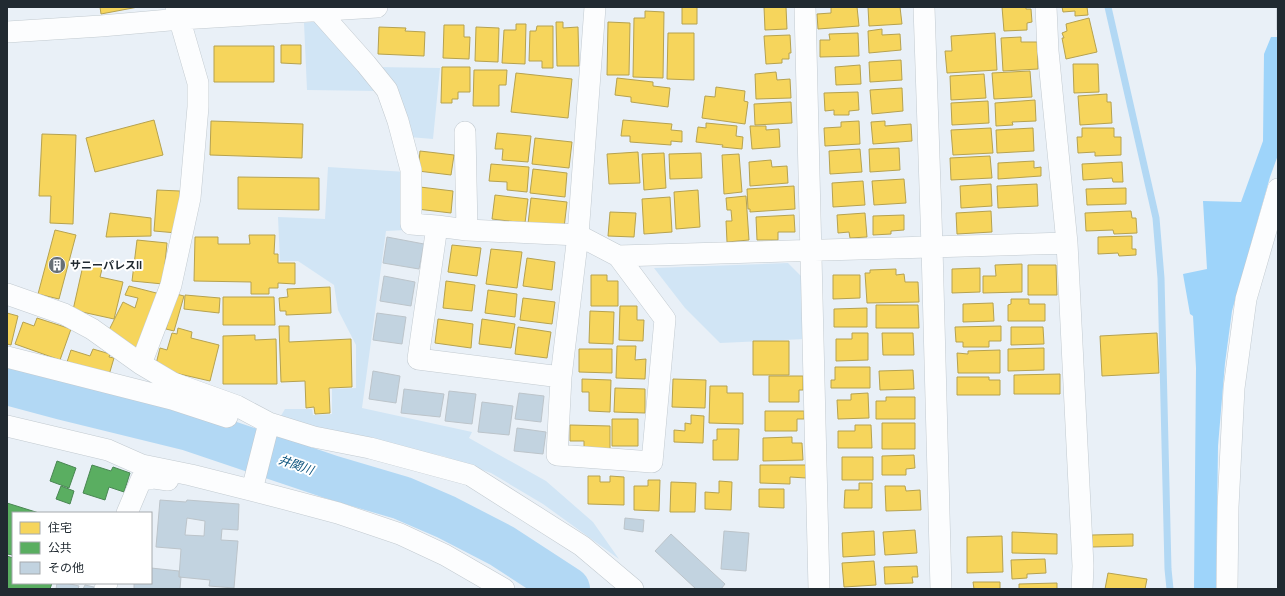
<svg xmlns="http://www.w3.org/2000/svg" width="1285" height="596" viewBox="0 0 1285 596" font-family="Figtree,'Noto Sans JP',sans-serif">
<style>
.green{fill:#d1e5f5}
.forest{fill:#9ed4fa}
.homes{fill:#f6d55c;stroke:#b6a24f}
.public{fill:#5aae61;stroke:#498653}
.lines{fill:none;stroke-linecap:round;stroke-linejoin:round}
.stream{stroke:#b2d8f4;stroke-width:7}
.river{stroke:#b2d8f4;stroke-width:44}
.building{fill:#c2d3e0;stroke:#bcc4ca;fill-rule:evenodd}
.street-casing{stroke:#c2cad0;stroke-width:22}
.street{stroke:#fcfdfe;stroke-width:21}
.labels{text-anchor:middle;dominant-baseline:central;stroke-width:4;stroke-linejoin:round;paint-order:stroke}
.poi-label{font-size:11px;font-weight:bold;fill:#212a31;stroke:#fff;text-anchor:start}
.water-label{font-size:12px;font-style:italic;fill:#07507a;stroke:#fff}
</style>
<rect width="100%" height="100%" fill="#e9f0f7"/>
<path class="green" d="M319 21 379 91 307 90 304 23Z
M376 67 440 68 433 139 409 137Z
M328 167 406 172 405 230 386 231 362 408 472 432 469 438 546 481 593 522 619 559 543 504 491 473 443 456 341 436 279 419 285 409H312L313 415 332 414V389L356 388V345L338 310 334 285 298 261H280L278 217 325 219Z
M788 263 802 277 805 339 720 343 685 308 654 268Z"/>
<path class="forest" d="M1271 37H1278V155L1270 177 1232 311 1225 363 1218 446 1216 589H1194L1196 368 1193 316 1190 314 1183 274 1207 269 1203 201 1241 202 1263 141 1264 54Z"/>
<path class="homes" d="M100 7H138L101 14Z
M682 7H697V24H682Z
M764 7H786L787 29 765 30Z
M831 7H857L859 26 818 29 817 14 831 13Z
M868 7H900L902 24 869 26Z
M1002 7H1026V9H1031L1032 22 1027 23V30L1004 31Z
M1062 7H1087L1088 15 1075 16V11L1063 12Z
M645 11 664 12 663 78 633 77 634 18H645Z
M1089 18 1097 52 1066 59 1062 38H1064L1062 33 1067 31 1066 24Z
M556 22H563V28L578 27 579 66H557Z
M608 22 630 23 629 75H607Z
M516 24H526L525 64 502 63 504 30H516Z
M444 25H464V37H470L469 59 443 58Z
M537 26H553V68H542V61H529L530 31H536Z
M379 27 406 28 405 31 425 32 424 56 378 54Z
M476 27 499 28 498 62 475 61Z
M882 29V35L900 34 901 50 869 53 868 31Z
M668 33H694V80L667 79Z
M858 33 859 56 820 57V40H830L829 34Z
M995 33 997 70 947 73 945 51H952L951 36Z
M790 35 791 53H789V59H782V63L766 64 764 36Z
M1021 37V42H1037L1038 69 1003 71 1001 38Z
M281 45H301V64L281 63Z
M214 46H274V82H214Z
M901 60 902 80 870 82 869 62Z
M1073 64H1098L1099 92 1074 93Z
M860 65 861 84 836 85 835 67Z
M442 67H470V92H458V99H452V103H441Z
M474 70H507L506 85H499V106H473Z
M1030 71 1032 97 994 99 992 73Z
M776 72 777 80 790 79 791 98 756 99 755 74Z
M516 73 572 79 568 118 511 112Z
M984 74 986 98 951 100 950 76Z
M617 78 653 82V86L670 88 668 107 631 102V97L615 95Z
M716 87 745 91 744 101 748 102 745 124 702 118 705 96 715 97Z
M902 88 903 111 872 114 870 90Z
M858 92 859 110 849 111V115H834V110L825 111 824 93Z
M1107 94V102H1111L1112 123 1080 125 1078 96Z
M1035 100 1036 121 1012 122 1013 125 996 126 995 103Z
M988 101 989 123 952 125 951 103Z
M791 102 792 123 755 125 754 104Z
M154 120 163 155 95 172 86 138Z
M623 120 672 124 671 130 682 131V142L671 141V145L630 142V136H621Z
M211 121 303 124 302 158 210 155Z
M859 121 860 144 825 146 824 128 841 127V122Z
M885 121V126L911 124 912 141 873 144 871 122Z
M706 123 737 126 736 136 743 137 742 149 722 147 723 145 696 142 698 127 706 128Z
M750 126H766V130L779 129 780 147 752 149Z
M991 128 993 153 953 155 951 130Z
M1033 128 1034 151 997 153 996 130Z
M1082 128H1114V137H1121V155L1095 156V152L1078 153 1077 137H1082Z
M497 133 531 136 528 162 502 160 503 149H495Z
M42 134 76 135 73 224 50 223 51 196H39Z
M535 138 572 142 569 168 532 164Z
M899 148 900 170 870 172 869 149Z
M860 149 862 172 830 174 829 151Z
M420 151 454 155 451 175 418 171Z
M638 152 640 183 609 184 607 154Z
M664 153 666 188 644 190 642 154Z
M701 153 702 178 670 179 669 154Z
M739 154 742 192 724 194 722 155Z
M990 156 992 178 951 180 950 158Z
M771 160 772 167 787 166 788 183 750 186 749 162Z
M1034 161V168L1041 167V176L998 179V163Z
M1122 162 1123 182H1113L1112 178 1083 180 1082 164Z
M491 164 529 167 527 192 507 190V182L489 181Z
M533 169 567 173 565 197 530 193Z
M238 177 319 178V210L238 209Z
M904 179 906 203 874 205 872 181Z
M863 181 865 205 833 207 832 183Z
M991 184 992 206 961 208 960 186Z
M1037 184 1038 206 998 208 997 186Z
M794 186 795 209 750 212V209H748L747 189Z
M420 187 453 191 451 213 417 209Z
M1126 188V204L1087 205 1086 189Z
M157 190 180 191 177 233 154 231Z
M698 190 700 227 676 229 674 192Z
M495 195 528 199 525 223 492 219Z
M746 196 749 240 727 242 726 221H732L731 210H727L726 198Z
M670 197 672 232 644 234 642 199Z
M531 198 567 202 564 228 528 224Z
M991 211 992 232 957 234 956 213Z
M1131 211 1132 218H1136L1137 233 1114 234 1113 230 1086 231 1085 213Z
M610 212 636 213 634 237 608 236Z
M110 213 151 218V236L106 237Z
M865 213 867 237 850 238 849 232 838 233 837 215Z
M794 215 795 232H778V240H757L756 217Z
M904 215V230L891 231V234L873 235V216Z
M55 230 76 235 59 299 38 294Z
M249 235H275L274 254H278V263H295V284L278 283V288H269V294H251V282L194 281 195 237H218V244H250Z
M1132 236V249H1136V255L1119 256 1118 253 1098 254V237Z
M137 240 167 243 163 284 132 281Z
M452 245 481 248 477 276 448 272Z
M491 249 522 252 517 288 486 284Z
M527 258 555 262 552 290 523 286Z
M84 261 103 265 100 277 123 282 114 319 73 310Z
M1022 264V292L983 293V276H996L995 265Z
M1028 265H1056L1057 295H1028Z
M980 268V292L952 293V269Z
M896 269V275L904 274 905 282H918L919 302 867 303 865 273H870V270Z
M591 275H607V281H618V306H591Z
M833 275H860V298L833 299Z
M446 281 475 285 472 311 443 308Z
M129 286 164 295 143 352 108 332 123 302 135 308 138 298 125 295Z
M330 287 331 313 286 315V311H280L279 298 288 297 287 289Z
M488 290 517 294 515 317 485 313Z
M176 294 184 296 174 331 166 329Z
M185 295 220 298 219 313 184 309Z
M223 297H274L275 325H223Z
M523 298 555 302 552 324 520 320Z
M1011 299H1029V304H1045V321H1008V305L1011 304Z
M993 303 994 321 963 322V304Z
M876 305H918L919 328H876Z
M620 306H637V320H644L643 341 619 340Z
M867 308V327H834V309Z
M590 311 614 312 613 344 589 343Z
M7 313 18 316 11 345 7 344Z
M37 318 71 329 60 360 15 344 23 322 34 326Z
M438 319 473 324 471 348 435 343Z
M482 319 515 324 511 348 479 344Z
M279 326H289V342L351 339 352 387 329 388 330 413 315 414 314 407 306 408 305 381 281 382Z
M1001 326V341H989V347H963V342H956L955 327Z
M518 327 551 332 547 358 515 354Z
M1011 327H1043L1044 344 1011 345Z
M178 328 192 332 191 338 219 345 210 381 162 370 156 364 160 348 167 350 172 333 177 334Z
M852 333H868V360L836 361V339H852Z
M882 333H913L914 355H883Z
M1157 333 1159 373 1102 376 1100 336Z
M255 335V340L276 339 277 384H223V336Z
M753 341H789V375H753Z
M617 346H636L635 360 646 359 645 379 616 378Z
M1044 348V370L1008 371V349Z
M93 349 110 354 109 357 114 358 109 375 67 362 71 350 90 356Z
M579 349H612V373L579 372Z
M1000 350V373H958L957 353 968 354V351Z
M835 367H870V388H831V380H835Z
M913 370 914 389 880 390 879 371Z
M1060 374V394H1014V375Z
M769 376H803V390H799V402H769Z
M957 377H989V380H1000V395H957Z
M582 379 611 380 610 412 589 411V392H582Z
M673 379 706 380 705 408 672 407Z
M710 386H727V393H743V424L709 423Z
M615 388 645 389V413L614 412Z
M868 393 869 418 838 419 837 400H851V394Z
M886 397H915V419H876V401H886Z
M765 411H804V419H797V431H765Z
M691 415 704 416 703 443 674 442V430L685 431V423L691 424Z
M612 419H638V446H612Z
M882 423H915V449H882Z
M570 425 610 426V451H584V441H570Z
M855 425H871L872 448H838V431H855Z
M717 429H739L738 460H713V440H717Z
M792 437V443H802L803 460 763 461V438Z
M914 455 915 468 906 469V475H882V456Z
M842 457H873V480H842Z
M760 465H806V478L790 477V484L760 483Z
M588 476H600V482H610V476L624 477V505L588 504Z
M648 480H660L659 511 634 510V486H648Z
M719 481 732 482 731 510 705 509V492L719 493Z
M671 482 696 483 695 512H670Z
M859 483H872V508H844L845 490H859Z
M885 486H905L906 491 920 490 921 510 886 511Z
M759 489H784V508L759 507Z
M915 530 917 553 885 555 883 532Z
M874 531 875 555 843 557 842 533Z
M1012 532 1057 534V554L1012 553Z
M1133 534V546L1092 547V535Z
M1002 536 1003 572 967 573V537Z
M1045 559 1046 573 1027 574V578L1012 579 1011 560Z
M874 561 876 585 844 587 842 563Z
M917 566 918 577H912L913 583 885 584 884 567Z
M1108 573 1147 579 1145 589H1105Z
M973 582H1000V589H1006H974Z
M1057 583V589H1019V584Z"/>
<path class="public" d="M57 461 76 468 69 488 50 481Z
M92 465 111 471 113 467 130 473 124 492 109 487 105 500 83 493Z
M61 486 74 491 70 504 56 499Z
M7 503 39 513H13V555L7 554Z
M7 556 13 558V583H52L50 589H7Z"/>
<g class="lines">
<path class="stream" d="M1108 7 1156 218 1161 278 1168 569 1170 589"/>
<path class="river" d="M7 383 63 398 189 429 331 477 402 498 446 517 502 546 568 589"/>
</g>
<path class="building" d="M1277 7H1278V30H1277Z
M387 237 424 244 419 269 383 263Z
M384 276 415 282 411 306 380 301Z
M377 313 406 317 402 344 373 340Z
M373 371 400 376 396 403 369 399Z
M404 389 444 394 440 417 401 413Z
M449 391 476 394 472 424 445 421Z
M519 393 544 396 541 422 515 419Z
M482 402 513 406 509 435 478 432Z
M517 428 546 432 543 454 514 451Z
M160 500 186 502 187 500 239 504 238 530 222 529 221 540 238 541 234 588 209 586 210 580 179 577 181 549 156 547ZM187 518 205 521 204 536 185 535Z
M625 518 644 520 643 532 624 529Z
M724 531 749 533 746 571 721 569Z
M671 534 725 584 721 589H696L655 551Z
M151 568 179 571V577H181L180 589H134V583H151Z
M57 583H66L79 586 78 589H56Z
M85 585 94 587 93 589H83Z"/>
<g class="lines">
<defs>
<path id="street" d="M805 7 819 589
M924 7 932 247 941 589
M1046 7 1048 51 1067 243 1083 566 1082 589
M318 10 366 64 387 90 398 121 411 170V224L437 226
M7 32 101 26 181 19 377 7
M465 132 467 230
M618 256 1067 243
M7 294 64 314 92 329 141 364 173 383 237 406 269 423 314 437 370 448 470 475 582 546 633 589
M7 357 172 399 227 417
M141 364 171 285 190 198 198 107V83L176 7
M561 377 418 359 437 226 467 230 578 235 618 256 665 319 652 462 557 455 561 377 578 235 595 7
M7 426 108 450 142 465 191 475 274 496 338 513 400 534 445 555 504 589
M252 490 269 423
M127 513 141 480 154 478 168 480
M105 589 107 583
M1227 589 1228 507 1234 388 1246 299 1278 189"/>
</defs>
<use href="#street" class="street-casing"/>
<use href="#street" class="street"/>
</g>
<defs>
<symbol id="building-disc" viewBox="-11 -11 22 22"><circle r="9.5" fill="#676f76" stroke="#fff"/><path d="M-4-6H4V6H1V3H-1V6H-4ZM-2.5-4.3h1.7v1.8h-1.7ZM.8-4.3h1.7v1.8H.8ZM-2.5-1h1.7V.8h-1.7ZM.8-1h1.7V.8H.8Z" fill="#fff"/></symbol>
</defs>
<g fill-rule="evenodd">
<use href="#building-disc" x="47" y="255" width="20" height="20"/>
</g>
<g class="labels">
<g class="poi-label">
<text x="70" y="265">サニーパレスII</text>
</g>
<g class="water-label">
<text transform="translate(296 465) rotate(19)">井関川</text>
</g>
</g>
<rect width="1285" height="596" fill="none" stroke="#212a31" stroke-width="16"/>
<rect x="12" y="512" width="140" height="72" fill="#ffffff" stroke="#a6aaad"/>
<rect x="20" y="522" width="20" height="12" fill="#f6d55c" stroke="#a6aaad"/>
<text x="48" y="532" font-size="12" fill="#212a31">住宅</text>
<rect x="20" y="542" width="20" height="12" fill="#5aae61" stroke="#a6aaad"/>
<text x="48" y="552" font-size="12" fill="#212a31">公共</text>
<rect x="20" y="562" width="20" height="12" fill="#c2d3e0" stroke="#a6aaad"/>
<text x="48" y="572" font-size="12" fill="#212a31">その他</text>
</svg>
